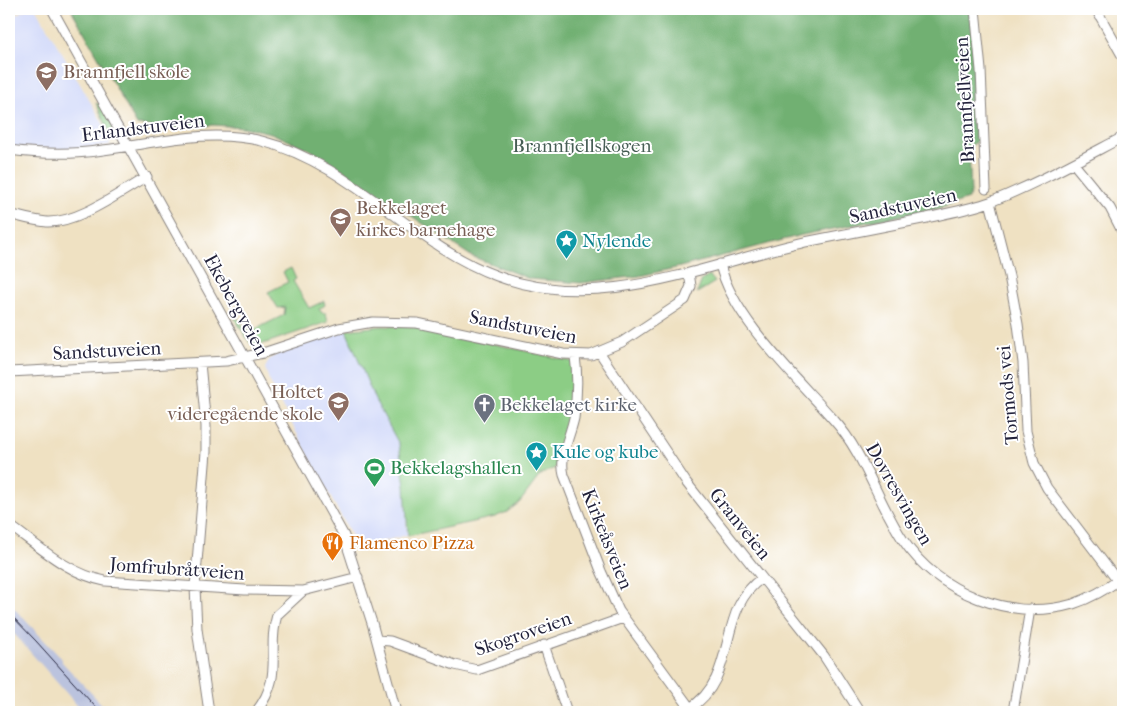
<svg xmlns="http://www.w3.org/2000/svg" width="1132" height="721" viewBox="0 0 1132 721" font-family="'IM FELL French Canon',serif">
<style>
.built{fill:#d1d9f9}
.industrial{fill:#bbc3de}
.green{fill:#8ccd85;stroke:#577860}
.forest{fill:#71b072;stroke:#4a6956}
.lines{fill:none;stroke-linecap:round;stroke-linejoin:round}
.minor-casing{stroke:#88827e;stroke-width:11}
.minor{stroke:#fff;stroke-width:9}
.tram{stroke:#22223b;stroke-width:1}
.labels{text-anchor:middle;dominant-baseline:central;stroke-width:4;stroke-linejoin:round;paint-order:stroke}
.education-label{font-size:19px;fill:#785e54;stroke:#fff;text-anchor:start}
.street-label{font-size:19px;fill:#22223b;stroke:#fff}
.park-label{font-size:19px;fill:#475e55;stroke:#fff}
.culture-label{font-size:19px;fill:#0d838f;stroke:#fff;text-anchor:start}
.worship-label{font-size:19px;fill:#5b616d;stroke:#fff;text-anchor:start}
.leisure-label{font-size:19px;fill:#27864d;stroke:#fff;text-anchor:start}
.food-label{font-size:19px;fill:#c56008;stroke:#fff;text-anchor:start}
</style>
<rect width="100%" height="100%" fill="#fff"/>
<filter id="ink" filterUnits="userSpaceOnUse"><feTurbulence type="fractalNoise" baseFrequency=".02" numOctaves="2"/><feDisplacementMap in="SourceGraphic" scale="10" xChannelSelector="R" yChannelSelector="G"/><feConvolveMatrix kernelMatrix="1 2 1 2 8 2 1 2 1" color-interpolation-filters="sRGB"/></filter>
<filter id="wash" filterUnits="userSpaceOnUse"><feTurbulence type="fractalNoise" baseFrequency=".0096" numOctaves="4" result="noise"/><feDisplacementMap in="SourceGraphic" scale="20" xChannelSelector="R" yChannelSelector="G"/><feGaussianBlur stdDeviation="1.12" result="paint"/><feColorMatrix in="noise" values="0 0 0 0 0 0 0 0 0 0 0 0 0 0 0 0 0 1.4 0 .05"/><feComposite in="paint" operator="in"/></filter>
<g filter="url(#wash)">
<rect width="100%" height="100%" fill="#efe1c2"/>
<path class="built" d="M27 9H36L101 120 109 136 110 145 71 150 9 147V19Z
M346 330 375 400 399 444 405 486 407 535 361 547H358L317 472 269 380 265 368 270 359 282 351Z
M362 705 364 712H333Z"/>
<path class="industrial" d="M9 603 62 659V662L109 712H83L9 628Z"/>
<path class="green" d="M96 103 102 105 118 136 112 138Z
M291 268 296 279 293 281 309 308 324 301 325 305 319 309 322 313H326L328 322 260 345 250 343 234 318 239 319 245 330 248 328 250 332 284 315 285 307 278 308 268 292 288 282 283 272Z
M710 276 715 282 697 293 702 280Z
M382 326 424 328 574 362 573 416 555 468 540 475 520 502 507 512 495 517 408 536 405 486 399 444 375 400 346 330Z"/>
<path class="forest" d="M71 9H653L673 11 677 9H969L972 24 979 98 973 97 978 141 969 147 971 193 968 199 941 208 802 235 680 267 639 276 581 283 530 279 471 256 334 164 308 149 271 133 243 127 213 125 177 128 137 125Z"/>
</g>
<g filter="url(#ink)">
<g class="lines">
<defs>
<path id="minor" d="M52 9 344 536 372 623 396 712
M975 9 981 70 986 189
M1096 9 1123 57
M9 150C40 154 72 155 103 150 157 143 208 128 262 141 352 164 412 245 497 276 602 315 709 262 810 241 849 233 888 226 927 218 948 213 970 209 990 202 1036 184 1079 160 1123 137
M1074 164 1110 208 1123 233
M990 202 1009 276 1018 324 1023 363 1026 431 1034 463 1047 488 1123 588
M9 214C21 217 34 221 47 222 79 223 120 192 147 177
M720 264C732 318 797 378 833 419 865 454 877 501 903 540 939 593 1011 622 1073 604 1091 598 1108 588 1123 577
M600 353 686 482 824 656 860 712
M575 356C578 377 577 398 574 418 570 437 559 456 564 475L601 571 619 611 693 712
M200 363 206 426V452L195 587 197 629 209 712
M9 372 226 361 263 353 339 328 373 322 417 323 563 354 591 355 622 342 685 300 691 286 689 273
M9 525C39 546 68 574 105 581L245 590 303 591 358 577
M377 640 390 641 455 665 477 670 623 618
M544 645 567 712
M690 708C739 678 716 609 762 578
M256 712C285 674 266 652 277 615L303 591
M1013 712 1030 609"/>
</defs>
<use href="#minor" class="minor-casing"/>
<use href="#minor" class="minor"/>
<path class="tram" d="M9 613 36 641 100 712"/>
</g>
</g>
<defs>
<symbol id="school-pin" viewBox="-11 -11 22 30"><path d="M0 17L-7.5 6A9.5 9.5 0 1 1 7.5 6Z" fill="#8d6e63" stroke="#fff"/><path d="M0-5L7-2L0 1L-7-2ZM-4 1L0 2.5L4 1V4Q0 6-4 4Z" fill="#fff"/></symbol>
<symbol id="sight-pin" viewBox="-11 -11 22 30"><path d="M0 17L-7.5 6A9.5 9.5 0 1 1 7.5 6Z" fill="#0f9aa8" stroke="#fff"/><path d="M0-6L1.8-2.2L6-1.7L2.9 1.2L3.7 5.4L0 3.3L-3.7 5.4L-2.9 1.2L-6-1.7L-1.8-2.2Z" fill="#fff"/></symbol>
<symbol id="church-pin" viewBox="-11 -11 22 30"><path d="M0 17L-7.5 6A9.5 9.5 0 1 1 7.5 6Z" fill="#6b7280" stroke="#fff"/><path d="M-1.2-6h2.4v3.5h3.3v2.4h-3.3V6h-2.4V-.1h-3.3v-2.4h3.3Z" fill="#fff"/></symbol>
<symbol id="stadium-pin" viewBox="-11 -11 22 30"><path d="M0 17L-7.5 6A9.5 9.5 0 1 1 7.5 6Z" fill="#2e9e5b" stroke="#fff"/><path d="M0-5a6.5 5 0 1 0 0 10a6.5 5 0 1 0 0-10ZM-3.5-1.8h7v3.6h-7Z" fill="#fff"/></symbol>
<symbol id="restaurant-pin" viewBox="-11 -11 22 30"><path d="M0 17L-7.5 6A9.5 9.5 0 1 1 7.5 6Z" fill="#e8710a" stroke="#fff"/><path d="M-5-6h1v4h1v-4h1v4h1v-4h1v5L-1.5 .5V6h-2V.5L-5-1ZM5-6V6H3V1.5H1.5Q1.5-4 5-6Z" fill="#fff"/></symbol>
</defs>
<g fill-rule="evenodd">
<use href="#school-pin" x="34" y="60" width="25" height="34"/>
<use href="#school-pin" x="328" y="206" width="25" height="34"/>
<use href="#sight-pin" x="554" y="228" width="25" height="34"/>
<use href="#school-pin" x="326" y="390" width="25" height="34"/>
<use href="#church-pin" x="472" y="392" width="25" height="34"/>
<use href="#sight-pin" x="524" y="440" width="25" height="34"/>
<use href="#stadium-pin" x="362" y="456" width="25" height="34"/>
<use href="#restaurant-pin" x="320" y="530" width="25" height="34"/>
</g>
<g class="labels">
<g class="education-label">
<text x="63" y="72">Brannfjell skole</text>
<text x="356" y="208">Bekkelaget<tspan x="356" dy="22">kirkes barnehage</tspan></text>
<text x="323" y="392" text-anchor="end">Holtet<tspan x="323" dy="22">videregående skole</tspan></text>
</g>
<g class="street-label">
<text transform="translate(965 100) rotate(-93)">Brannfjellveien</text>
<text transform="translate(143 128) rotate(-7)">Erlandstuveien</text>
<text transform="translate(903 206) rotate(-12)">Sandstuveien</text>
<text transform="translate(236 305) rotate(61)">Ekebergveien</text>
<text transform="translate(523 327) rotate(11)">Sandstuveien</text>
<text transform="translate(107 351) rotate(-3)">Sandstuveien</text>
<text transform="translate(1008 395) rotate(-95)">Tormods vei</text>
<text transform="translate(899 494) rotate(60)">Dovresvingen</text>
<text transform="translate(740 524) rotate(51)">Granveien</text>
<text transform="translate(607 539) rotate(68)">Kirkeåsveien</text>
<text transform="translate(177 569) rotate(4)">Jomfrubråtveien</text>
<text transform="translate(523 634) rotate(-19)">Skogroveien</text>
</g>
<g class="park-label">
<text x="582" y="146">Brannfjellskogen</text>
</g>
<g class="culture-label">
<text x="582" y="241">Nylende</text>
<text x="552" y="452">Kule og kube</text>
</g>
<g class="worship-label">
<text x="500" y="405">Bekkelaget kirke</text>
</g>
<g class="leisure-label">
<text x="390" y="468">Bekkelagshallen</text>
</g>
<g class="food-label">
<text x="349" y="543">Flamenco Pizza</text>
</g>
</g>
<rect width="1132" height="721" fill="none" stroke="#fff" stroke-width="30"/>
</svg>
